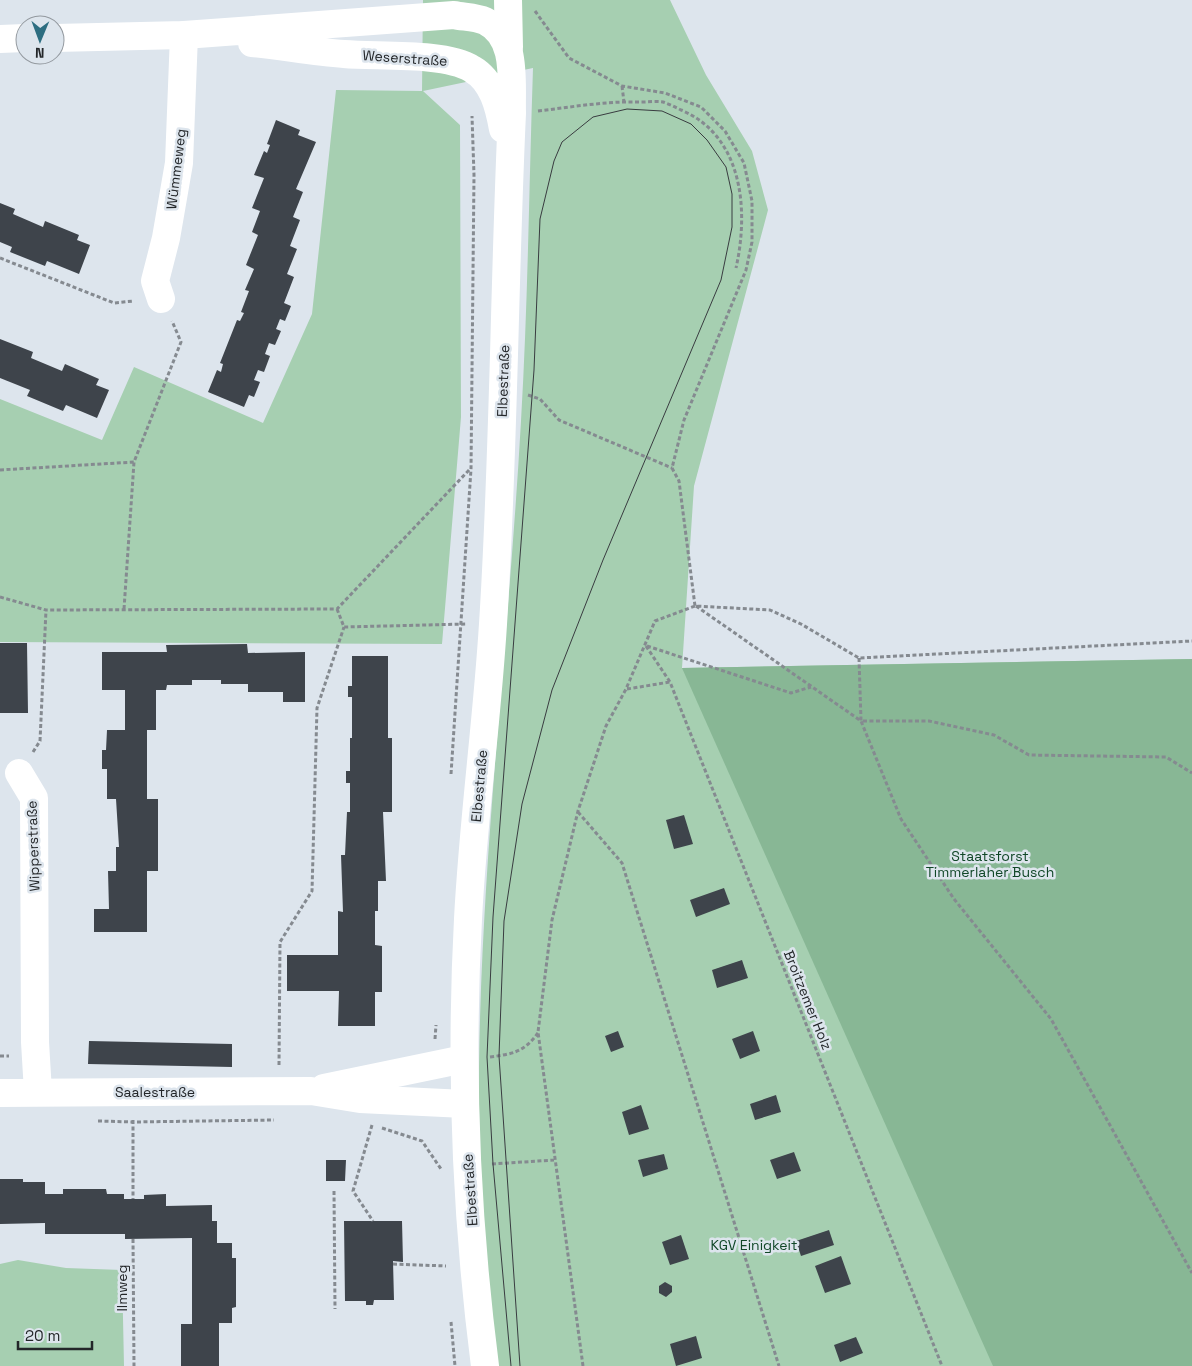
<svg xmlns="http://www.w3.org/2000/svg" width="1192" height="1366" viewBox="0 0 1192 1366" font-family="'Space Grotesk',sans-serif">
<style>
.green{fill:#a6cfb1}
.forest{fill:#88b795}
.building{fill:#3e444b}
.lines{fill:none;stroke-linecap:round;stroke-linejoin:round}
.path{stroke:#858a90;stroke-width:3;stroke-dasharray:4 2.5;stroke-linecap:butt}
.minor{stroke:#fff;stroke-width:28}
.tertiary{stroke:#fff;stroke-width:28}
.tram{stroke:#393c40;stroke-width:1}
.labels{text-anchor:middle;dominant-baseline:central;stroke-width:5;stroke-linejoin:round;paint-order:stroke}
.street-label{font-size:14px;fill:#232629;stroke:#dde5ed}
.park-label{font-size:14px;fill:#104727;stroke:#dde5ed}
</style>
<rect width="100%" height="100%" fill="#dde5ed"/>
<path class="green" d="M423 0H670L706 75 752 151 768 210 694 486 682 668 1192 659V1366H497C485 1268 478 1165 479 1066 482 850 509 636 521 421 528 303 529 185 533 68L423 91 460 125 461 417 442 644 0 642V399L102 440 134 367 263 423 312 314 336 90 422 91Z
M18 1260 66 1268 122 1270 124 1366H0V1264Z"/>
<path class="forest" d="M1192 659V1366H993L682 668Z"/>
<path class="building" d="M276 120 300 130 298 135 316 142 296 189 303 192 293 217 300 220 290 246 297 249 287 274 294 277 284 303 291 306 285 321 280 319 276 329 281 331 275 345 269 343 265 354 270 356 264 372 258 370 254 380 260 382 254 397 249 395 244 407 208 392 217 370 221 372 223 364 220 363 237 320 240 321 244 313 241 312 249 291 245 290 254 269 246 265 258 235 252 232 260 211 252 208 264 178 254 175 264 151 267 153 270 145 267 144Z
M0 203 15 209 13 214 43 227 45 221 79 235 77 240 90 245 79 274 47 261 45 266 10 252 12 247 0 242Z
M0 339 33 352 31 358 62 371 65 364 99 379 96 385 109 390 97 418 66 405 63 411 27 396 30 390 0 378Z
M0 643H27L28 713H0Z
M247 644 248 653 305 652V702H283V692H248V684H221V680H192V685H167L166 690H156V730H147V799H158V871H147V932H94V909H109L108 871H116V847H119L116 799H107V769H102V750H106L107 730H125V690H102V652H167L166 645Z
M352 656H388V738H392V812H383L386 881H378V911H375V945L382 946V992H375V1026H338L339 991H287V955H338V911L343 912 341 855H345L347 812H350V783H346V771H350V738H352V697H348V686H352Z
M684 815 693 844 674 849 666 820Z
M724 888 730 904 696 917 690 900Z
M742 960 748 978 717 988 712 970Z
M618 1031 624 1047 611 1052 605 1036Z
M753 1031 760 1051 740 1059 732 1039Z
M89 1041 232 1044V1067L88 1064Z
M776 1095 781 1112 755 1120 750 1104Z
M641 1105 649 1129 629 1135 622 1112Z
M794 1152 801 1171 777 1179 770 1160Z
M664 1154 668 1169 643 1177 638 1160Z
M326 1160H346L345 1181H326Z
M0 1179H23V1182H45V1194H63V1189H106L107 1194H124V1199H144V1195L166 1194V1206L212 1205V1221H217V1243H232V1258H236V1307L232 1308V1323H219V1366H181V1324H192V1238L125 1239V1234H45V1223L0 1224Z
M344 1221H402L403 1262 393 1261 394 1300H374L373 1305H366V1301H345Z
M829 1230 834 1245 801 1256 796 1241Z
M681 1235 689 1259 670 1265 662 1242Z
M841 1256 851 1284 825 1293 815 1266Z
M665 1282 672 1286V1292L666 1297 659 1293V1286Z
M696 1336 702 1358 676 1366 670 1344Z
M856 1337 863 1353 840 1362 834 1345Z"/>
<g class="lines">
<path class="path" d="M535 11 569 58 622 86 665 93 701 107 725 131 744 163 752 201V242L746 270 684 420 672 468 679 481 695 606
M622 86 624 102
M538 111C572 107 606 101 640 102 648 102 656 101 663 102 669 104 675 107 681 110 743 136 749 210 736 268
M0 258 114 303 134 301
M528 395 540 399 559 420 672 468
M0 470 134 462
M0 597 46 610 337 609 470 469
M696 606 861 721 901 819 954 899 1051 1019 1192 1273
M124 609 134 462 181 342 172 321
M337 609 344 627 467 624
M646 646 670 682 942 1366
M647 646 791 693 811 687
M859 658 861 721H929L994 735 1029 755 1166 757 1192 773
M627 689 670 682
M33 752 40 741 46 610
M451 774 471 469 474 175 472 116
M578 812 622 863 779 1366
M435 1039 436 1025
M0 1056H9
M490 1057C513 1054 524 1052 538 1033
M279 1065 280 942 312 891 317 708 344 627
M133 1120V1199
M98 1121 133 1122 274 1120
M372 1125 353 1191 373 1221
M382 1128 422 1141 441 1169
M492 1164 554 1160
M334 1191 335 1309
M133 1239 134 1366
M393 1264 446 1266
M451 1322 455 1366
M583 1366 538 1032 552 920 578 811 606 726 626 689 655 621 695 606 770 610 801 624 859 658 1192 641"/>
<path class="minor" d="M508 0 509 47
M161 299 155 281 166 238 179 163 184 35
M19 773 34 798 35 1042 38 1092
M324 1088 464 1059
M0 1093 311 1091 360 1099 465 1104"/>
<path class="tertiary" d="M55 38 184 35 454 15C463 17 476 17 485 21 518 37 511 81 512 113 504 283 504 454 493 624 487 722 473 821 468 919 460 1068 466 1218 485 1366
M0 39 25 38
M252 43C283 46 313 52 344 54 377 57 445 52 472 69 493 81 499 107 503 129"/>
<path class="tram" d="M511 1366 493 1164 487 1057 493 917 534 370 540 219 554 161 562 142 593 117 627 109 662 111 691 124 707 140 726 167 732 194V227L721 280 603 560 552 690 522 804 504 921 499 1056 520 1366"/>
</g>
<g class="labels">
<g class="street-label">
<text transform="translate(405 58) rotate(4)">Weserstraße</text>
<text transform="translate(176 169) rotate(-83)">Wümmeweg</text>
<text transform="translate(503 381) rotate(-88)">Elbestraße</text>
<text transform="translate(479 786) rotate(-85)">Elbestraße</text>
<text transform="translate(33 846) rotate(-92)">Wipperstraße</text>
<text transform="translate(808 1000) rotate(68)">Broitzemer Holz</text>
<text x="155" y="1092">Saalestraße</text>
<text transform="translate(470 1190) rotate(-94)">Elbestraße</text>
<text transform="translate(122 1288) rotate(-90)">Ilmweg</text>
</g>
<g class="park-label">
<text x="990" y="856">Staatsforst<tspan x="990" dy="16">Timmerlaher Busch</tspan></text>
<text x="754" y="1245">KGV Einigkeit</text>
</g>
</g>
<g transform="translate(40 40) rotate(181)"><circle r="24" fill="#dde5ed" stroke="#93999f"/>
<path d="M0-4L9 19L0 12L-9 19Z" fill="#2d6e81"/>
<text y="-8" font-size="14" font-weight="bold" text-anchor="middle" fill="#232629">N</text>
</g>
<path d="M18 1341v8h74v-8" fill="none" stroke="#232629" stroke-width="2.5"/>
<text x="25" y="1341" font-size="15" fill="#232629" stroke="#dde5ed" stroke-width="4" paint-order="stroke">20 m</text>
</svg>
